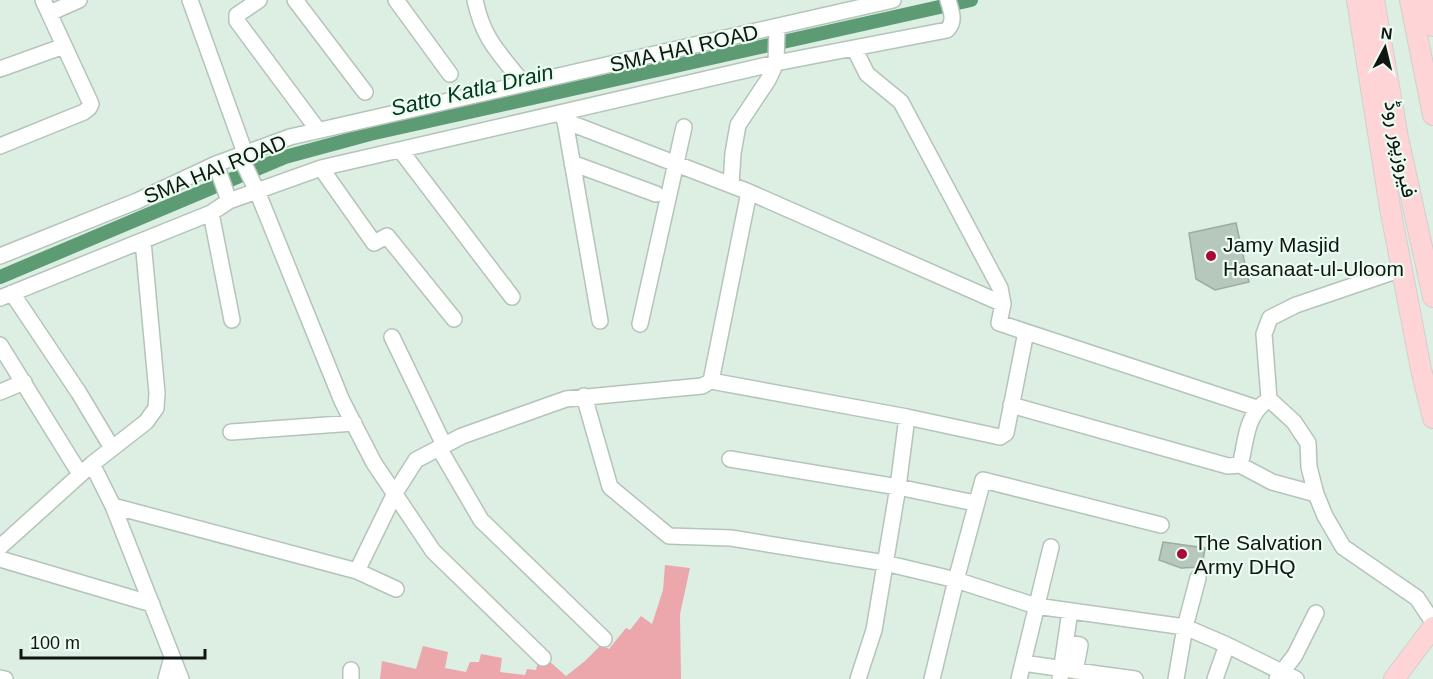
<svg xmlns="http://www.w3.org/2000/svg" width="1433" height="679" viewBox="0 0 1433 679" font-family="Arial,Vazirmatn,sans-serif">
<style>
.green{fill:#eba7ab}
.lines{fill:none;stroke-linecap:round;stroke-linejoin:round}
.canal{stroke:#5c9b73;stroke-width:14}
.building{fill:#b6c7bb;stroke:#9caca1;stroke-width:1.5}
.minor-casing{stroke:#b4c4b9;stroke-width:18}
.major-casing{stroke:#cfd0d0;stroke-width:22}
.minor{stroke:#fff;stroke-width:15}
.major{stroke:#fed4d7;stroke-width:20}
.poi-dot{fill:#a60b36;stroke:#ebfcf0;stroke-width:2}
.labels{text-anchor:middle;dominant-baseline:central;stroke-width:4.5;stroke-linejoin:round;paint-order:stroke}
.street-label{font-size:21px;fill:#111612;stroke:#ebfcf0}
.poi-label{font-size:21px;fill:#111612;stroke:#ebfcf0;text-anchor:start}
.water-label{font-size:22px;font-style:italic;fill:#05391f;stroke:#ebfcf0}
</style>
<rect width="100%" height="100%" fill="#ddeee2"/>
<path class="green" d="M665 565 690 568 680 614 681 679H380L382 661 416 669 423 646 448 652 445 668 466 672 470 662H479L481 654 502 658 500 672 525 675 527 669 536 670 538 662 549 661 566 676 585 661 601 645 609 649 626 628 630 630 641 616 652 624 663 590Z"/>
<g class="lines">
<path class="canal" d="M0 277 285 157 370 134 971 0"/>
</g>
<path class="building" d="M1236 223 1249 282 1215 290 1196 279 1189 233Z
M1163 542 1205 548 1202 567 1181 568 1159 560Z"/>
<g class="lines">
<defs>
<path id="minor" d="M190 0 245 153
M259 0 237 15V21L318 130
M295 0 365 92
M396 0 450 74
M475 0C483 39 499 53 523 83
M50 13 79 0
M854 48 867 74 901 102 1000 288 1003 304 999 323 1257 408
M0 69 64 46
M560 113 565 121 600 321
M565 121 749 192 1003 304
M0 146 84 112 89 108 91 104 43 0
M401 151 512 297
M240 156 257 191 342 401 374 463 433 551 543 658
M572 163 656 194
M216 164 229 201
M321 168 374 243 387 236 454 319
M731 185 733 153 738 125 768 80 776 63 777 28
M211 213 232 320
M0 256 137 201 216 164 290 137 893 0
M1402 269 1296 305 1270 318 1264 334 1269 399 1294 422 1308 443 1309 467 1316 494 1325 516 1343 547 1417 598 1433 622
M12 293 79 393 112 448
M0 298 211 213 229 201 321 168 776 63 947 30C956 21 951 11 948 0
M640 324 684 127
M392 337 444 445
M0 345 80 474
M711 381 749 192
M0 392 24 382
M584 396 610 487 669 536 731 538 885 563 956 580 1036 606 1185 627 1227 645 1296 679
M1264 403C1245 418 1246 444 1240 465L1272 482 1316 494
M1011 405 1228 466 1240 465
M231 432 354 423
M439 448 481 520 604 639
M730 459 898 487 975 503
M92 464 113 506 181 679
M113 506 357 571 396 589
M0 547 92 464 146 422 156 408 157 393 143 241
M0 559 152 604
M357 571 395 493 416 460 462 436 566 399 702 386 711 381 907 417 1000 437 1006 433 1026 332
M1066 643 1080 645 1075 671
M1023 663 1098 674
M0 678 5 679
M166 679 172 657
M351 679V670
M858 679 874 630 898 487 907 417
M932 679 956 580 983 480 1161 525
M1019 679 1051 547
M1060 679 1070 611
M1097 679 1098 674 1135 679
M1176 679 1185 627 1198 578
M1215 679 1227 645
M1277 679 1295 655 1316 613"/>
<path id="major" d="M1357 0 1390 208 1421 369 1433 418
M1374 0 1398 138 1433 297
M1410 0 1433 115
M1427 0 1433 26
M1394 679 1433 627"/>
</defs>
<use href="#minor" class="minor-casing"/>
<use href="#major" class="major-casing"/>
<use href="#minor" class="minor"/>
<use href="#major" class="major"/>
</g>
<g class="poi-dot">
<circle cx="1211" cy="256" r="6"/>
<circle cx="1182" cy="554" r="6"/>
</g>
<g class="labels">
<g class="street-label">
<text transform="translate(684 48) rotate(-13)">SMA HAI ROAD</text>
<text transform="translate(1401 149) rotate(79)">فیروزپور روڈ</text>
<text transform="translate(215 169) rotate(-22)">SMA HAI ROAD</text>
</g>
<g class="poi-label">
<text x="1223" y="244">Jamy Masjid<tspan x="1223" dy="24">Hasanaat-ul-Uloom</tspan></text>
<text x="1194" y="542">The Salvation<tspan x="1194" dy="24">Army DHQ</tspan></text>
</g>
<g class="water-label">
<text transform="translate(472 90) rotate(-13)">Satto Katla Drain</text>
</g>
</g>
<g transform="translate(1385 48) rotate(7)" stroke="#ebfcf0" stroke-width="4.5" paint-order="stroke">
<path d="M0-4.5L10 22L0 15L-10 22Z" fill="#111612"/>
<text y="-9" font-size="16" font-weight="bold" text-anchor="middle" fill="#111612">N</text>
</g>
<path d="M21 649v9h184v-9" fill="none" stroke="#111612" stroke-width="3"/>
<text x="30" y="649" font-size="18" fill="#111612" stroke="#ebfcf0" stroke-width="4.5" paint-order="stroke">100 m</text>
</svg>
